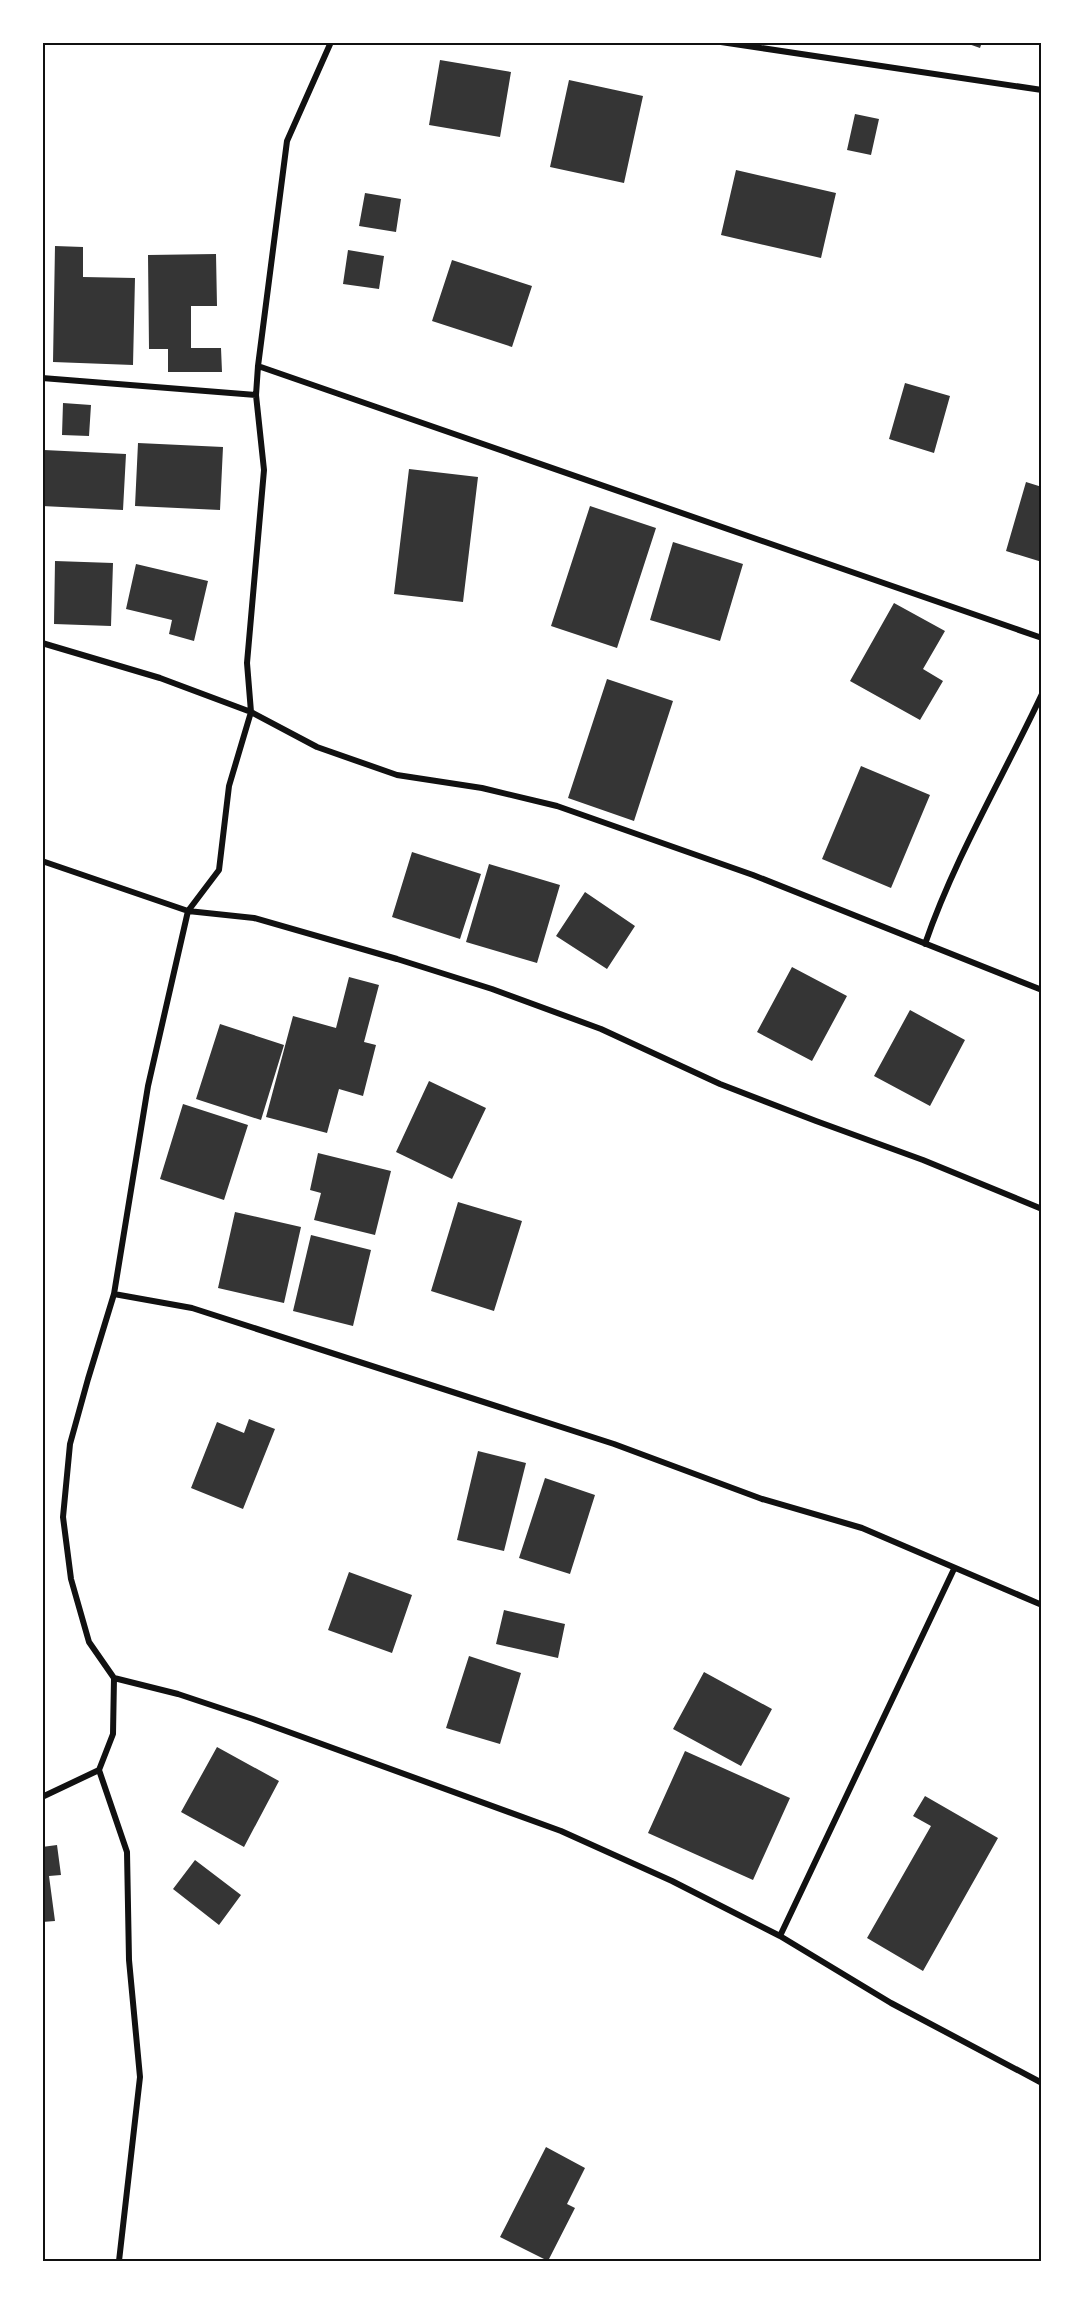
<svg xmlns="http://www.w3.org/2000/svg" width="1084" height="2303" viewBox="0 0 1084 2303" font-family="Literata,serif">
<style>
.building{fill:#353535}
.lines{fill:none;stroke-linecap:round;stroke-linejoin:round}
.minor{stroke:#111;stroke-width:6}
.neatline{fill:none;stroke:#111;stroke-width:2}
</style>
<rect width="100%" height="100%" fill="#fff"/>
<path class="building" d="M963 42H982L980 48Z
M440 60 511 72 500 137 429 125Z
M569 80 643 96 624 183 550 167Z
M855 114 879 119 871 155 847 150Z
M736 170 836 193 821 258 721 235Z
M365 193 401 199 396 232 359 226Z
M55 246 83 247V277L135 278 133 365 53 362Z
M348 250 384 256 379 289 343 284Z
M216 254 217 306H191V348H221L222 372H168V349H149L148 255Z
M452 260 532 286 512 347 432 321Z
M905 383 950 396 934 453 889 439Z
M63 403 91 405 89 436 62 435Z
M138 443 223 447 220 510 135 506Z
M44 450 126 454 123 510 42 506Z
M409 469 478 477 463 602 394 594Z
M1026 482 1042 487V562L1006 551Z
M590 506 656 528 617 648 551 626Z
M673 542 743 564 720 641 650 620Z
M55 561 113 563 111 626 54 624Z
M136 564 208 581 194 641 169 634 172 620 126 609Z
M894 603 945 631 923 669 943 681 920 720 850 681Z
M607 679 673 701 634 821 568 798Z
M861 766 930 795 891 888 822 859Z
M412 852 481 874 460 939 392 917Z
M489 864 560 885 537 963 466 942Z
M585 892 635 926 607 969 556 936Z
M792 967 847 996 812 1061 757 1032Z
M349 977 379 985 364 1042 376 1045 363 1096 339 1089 327 1133 266 1117 293 1016 336 1028Z
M910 1010 965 1040 930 1106 874 1076Z
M220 1024 284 1045 261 1120 196 1099Z
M429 1081 486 1108 452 1179 396 1152Z
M183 1104 248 1125 224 1200 160 1179Z
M318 1153 391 1171 375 1235 314 1220 321 1193 310 1190Z
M458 1202 522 1221 494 1311 431 1291Z
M235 1212 301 1227 284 1303 218 1288Z
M311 1235 371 1250 353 1326 293 1311Z
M249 1419 275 1429 243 1509 191 1488 217 1422 244 1433Z
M478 1451 526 1463 504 1551 457 1540Z
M545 1478 595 1495 570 1574 519 1558Z
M349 1572 412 1595 392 1653 328 1630Z
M504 1610 565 1624 558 1658 496 1644Z
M469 1656 521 1673 500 1744 446 1728Z
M704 1672 772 1709 741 1766 673 1729Z
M217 1747 279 1781 244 1847 181 1812Z
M685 1751 790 1798 753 1880 648 1833Z
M925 1796 998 1838 923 1971 867 1938 931 1826 913 1816Z
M57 1845 61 1875 49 1876 55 1921 42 1922V1847Z
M195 1860 241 1895 219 1925 173 1889Z
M546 2147 585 2168 567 2204 575 2208 548 2261 500 2237Z"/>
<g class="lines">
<path class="minor" d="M721 42 1042 90
M258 366 1042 638
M42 378 256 395
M42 643 160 678 251 712 317 747 397 775 482 788 557 806 753 875 1042 990
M42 861 188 911 254 918 397 959 492 989 601 1029 720 1084 816 1121 923 1160 1042 1209
M925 944C955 857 1003 777 1042 694
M114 1294 192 1308 614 1444 762 1499 862 1528 1042 1605
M114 1678 178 1694 253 1719 561 1831 672 1881 780 1936 891 2003 1042 2083
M99 1770 127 1852 129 1960 140 2077 119 2261
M42 1797 99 1770 113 1734 114 1678 89 1642 71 1579 63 1517 70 1444 88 1379 114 1294 148 1086 188 911 219 870 229 786 251 712 247 663 264 470 256 395 258 366 287 141 331 42
M780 1936 954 1569"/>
</g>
<rect width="1084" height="2303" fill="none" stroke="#ffffff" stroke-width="87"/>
<rect x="44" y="44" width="996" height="2216" class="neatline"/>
</svg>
